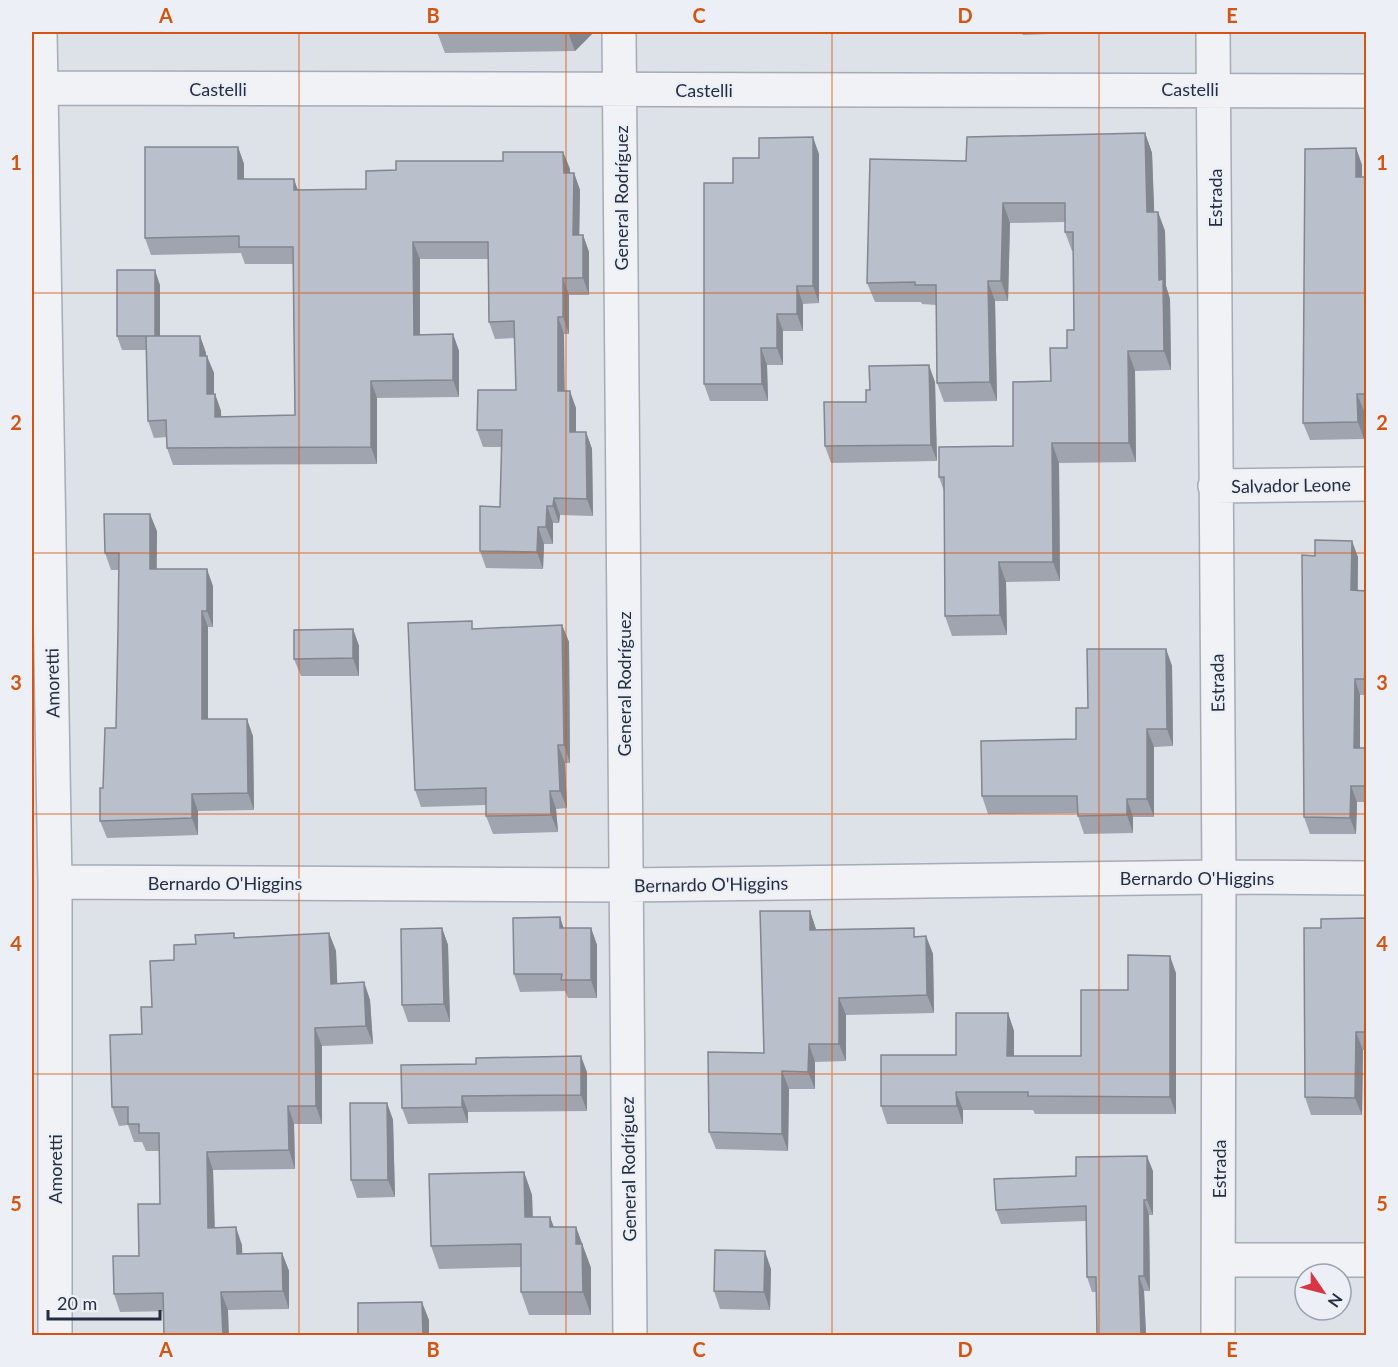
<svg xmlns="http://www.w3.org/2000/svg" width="1398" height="1367" viewBox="0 0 1398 1367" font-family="Lato,sans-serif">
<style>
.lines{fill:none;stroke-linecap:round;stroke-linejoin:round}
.street-casing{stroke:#a6abb6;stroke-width:36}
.street{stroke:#f0f2f6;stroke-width:33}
.wall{fill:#9fa4af}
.shaded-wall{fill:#82868e}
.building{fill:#b9bfcb;stroke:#82868e;stroke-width:1.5}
.grid{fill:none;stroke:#d45511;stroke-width:1.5;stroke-opacity:0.55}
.labels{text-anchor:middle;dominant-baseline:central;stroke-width:5;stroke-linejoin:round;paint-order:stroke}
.street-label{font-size:18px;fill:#252d40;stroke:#ecf0f6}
.neatline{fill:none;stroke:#d45511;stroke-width:2}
.grid-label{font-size:20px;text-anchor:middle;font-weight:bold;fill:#d45511}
</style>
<rect width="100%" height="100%" fill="#dde1e8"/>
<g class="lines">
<defs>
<path id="street" d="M40 32 55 882V1336
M619 32 630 1336
M1213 32 1219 877 1218 1336
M41 88 1366 91
M1215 486 1366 484
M55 882 626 885 1219 877 1366 878
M1219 1260H1366"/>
</defs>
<use href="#street" class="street-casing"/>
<use href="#street" class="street"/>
</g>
<path class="wall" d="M437 32H594L575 51 445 53Z
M1022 32H1074V33L1023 35Z
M1145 133 1152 153 1154 212H1158L1165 231 1166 286 1170 299 1171 370 1135 371 1136 462 1059 463 1060 581 1006 582 1007 635 952 636 945 616 944 491 939 477 1013 446 1051 381 1074 330 1073 251H1072L1065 232V222L1010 223 1008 301H995L997 401 944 402 937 383 936 305 922 304 921 302H875L867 283 966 161Z
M238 147 244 164V179L298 190 366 189 396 170 503 161 563 152 570 169V173H574L580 190 579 235H583L589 252V295H569V334H564V391L576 408V432H586L592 449 593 516 560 515 559 523H553V544H544L543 569 486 568 480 551 500 507 502 447H483L477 430 516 390 515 338 495 339 489 322 488 259H420V335L453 334 459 351V397L377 398V464L173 465 167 448V437L154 438 148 421 146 350H122L117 336 160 285V336H200L206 353V356L214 373V394H215L221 411V417L295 415 293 264H245L241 253 151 255 145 238Z
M1356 148 1362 165V177H1366V411H1364V439L1310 440 1303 423Z
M819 154V303L803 304V331H783V365H767L768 401H710L704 384 733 183 759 158Z
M935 382 937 461 831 463 825 446 866 402Z
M157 531V569L213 586V627H208V719L253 736 254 810 198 811V835L107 838 100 821 103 788 116 728 118 630 119 570H111L105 553Z
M1358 557V590L1366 591V695H1360V748H1366V802H1357L1356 834H1310L1304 817Z
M562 625 569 642 570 763H565L567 808 556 809 558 832 493 834 486 816V805L421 807 415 790 474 629Z
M353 629 359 646V676H301L294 659Z
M1166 649 1172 666 1173 746 1154 747V817H1133V833L1084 834 1078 816V813L988 814 982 796 1076 739 1088 708Z
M810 911 816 930 917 936H926L933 954 934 1013 846 1015V1061L815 1062V1089H789L788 1151 716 1149 709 1132 764 1053Z
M560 917 563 928H591L597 945V998H568L565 991 520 992 514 974Z
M1366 922V1050H1363L1362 1115H1311L1305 1097 1321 928Z
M442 928 448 945 450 1022H408L402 1005Z
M329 933 336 951 337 983 364 982 370 1000 373 1044 322 1046V1124H294L295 1169 213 1170 215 1228 242 1245V1254L282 1253 289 1271V1309L120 1312 114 1294 139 1256 160 1204 159 1151H146L142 1142H134L128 1125 119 1126 112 1107 152 1007 174 960 236 938Z
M1176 973V1114H1035L1033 1110H963V1124H887L881 1106 956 1055 1008 1013 1014 1031V1056H1081L1128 990Z
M476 1064 587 1072V1111L468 1112V1123L408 1124 402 1108Z
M387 1103 393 1120 395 1197 357 1198 351 1180Z
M1153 1171V1215H1149L1150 1291H1144L1146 1335H1097L1096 1292H1092L1087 1277 1086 1221 1001 1224 996 1210 1076 1176Z
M524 1172 532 1195 533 1217H550L554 1227H576L591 1268V1315H529L521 1292V1267L439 1269 431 1246Z
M771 1269 770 1310 720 1309 714 1291Z"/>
<path class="shaded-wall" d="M568 32H594L575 51Z
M1145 133 1152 153 1155 232 1147 212Z
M813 137 819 154V303L813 286Z
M238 147 244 164V196L238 179Z
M1356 148 1362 165V194L1356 177Z
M563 152 570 169V190L564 173Z
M574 173 580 190 579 252 573 235Z
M294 179 300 196 294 190Z
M1003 203 1010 223 1008 301 1001 281Z
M1158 212 1165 231 1166 286 1170 299 1171 370 1164 351 1159 280Z
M583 235 589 252V295L583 278Z
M413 242 420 259V352L414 335Z
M155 270 160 285V350L155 336Z
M563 278 569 295V334L563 317Z
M988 281 995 301 997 401 990 382Z
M797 286 803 304V331L797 314Z
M777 314 783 331V365L777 348Z
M558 317 564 334 565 408 558 391Z
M453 334 459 351V397L453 380Z
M200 336 206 353V374L200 356Z
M761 348 767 365 768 401 762 384Z
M1128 351 1135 371 1136 462 1129 443Z
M207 356 214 373V411L207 394Z
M929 365 935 382 937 461 931 445Z
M371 381 377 398V464L371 447Z
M570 391 576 408V449L570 432Z
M215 394 221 411 222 434 215 417Z
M1357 394 1364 411V439L1358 422Z
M586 432 592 449 593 516 587 499Z
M1052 443 1059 463 1060 581 1053 562Z
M554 498 560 515 559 523 553 506Z
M547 506 553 523V544L546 527Z
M150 514 157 531 156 586 150 569Z
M538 527 544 544 543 569 537 552Z
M1352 541 1358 557 1357 606 1351 590Z
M999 562 1006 582 1007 635 1000 615Z
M207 569 213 586V627L207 611Z
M202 611 208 627V736L202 719Z
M562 625 569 642 570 763 564 745Z
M353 629 359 646V676L353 658Z
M1166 649 1172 666 1173 746 1167 729Z
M1355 679 1360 695V764L1354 748Z
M247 719 253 736 254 810 248 793Z
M1147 729 1154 747V817L1147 799Z
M558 745 565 763 567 808 560 791Z
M1351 786 1357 802 1356 834 1350 818Z
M550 791 556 809 558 832 551 815Z
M192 794 198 811V835L192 818Z
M1127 799 1133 817V833L1127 815Z
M810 911 816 929V948L810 930Z
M560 917 566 935 560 928Z
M1365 918 1366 922V952L1365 946Z
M442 928 448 945 450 1022 444 1004Z
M591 928 597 945V998L591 980Z
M329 933 336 951 338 1002 331 984Z
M926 936 933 954 934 1013 927 995Z
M1170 956 1176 973V1114L1170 1097Z
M364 982 370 1000 373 1044 366 1026Z
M839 998 846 1015V1061L839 1044Z
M1008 1013 1014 1031V1074L1007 1056Z
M315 1028 322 1046V1124L316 1106Z
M1356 1032 1363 1050 1362 1115 1355 1098Z
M809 1044 815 1062V1089L808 1072Z
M581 1056 587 1072V1111L581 1095Z
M782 1071 789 1089 788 1151 782 1134Z
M956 1092 963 1110V1124L957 1106Z
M462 1096 468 1112V1123L462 1107Z
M387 1103 393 1120 395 1197 388 1180Z
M288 1106 294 1124 295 1169 289 1150Z
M207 1152 213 1170 215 1246 208 1228Z
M1147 1156 1153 1171V1215L1147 1200Z
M524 1172 532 1195 533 1241 525 1217Z
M1144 1200 1149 1215 1150 1291 1144 1276Z
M550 1217 558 1240 550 1227Z
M236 1227 242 1245 243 1272 237 1254Z
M576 1227 591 1268V1315L583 1292 576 1244Z
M765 1251 771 1269 770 1310 764 1292Z
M282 1253 289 1271V1309L283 1291Z
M1139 1276 1144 1291 1146 1335H1142L1141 1334Z
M221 1292 228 1310 229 1335H223Z
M422 1302 429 1320V1335H423Z"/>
<path class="building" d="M1145 133 1147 212H1158L1159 280 1163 279 1164 351H1128L1129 443H1052L1053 562H999L1000 615 945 616 944 477H939V447L1013 446V382L1051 381 1050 348H1067V330H1074L1073 232H1065V203H1003L1001 281H988L990 382 937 383 936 285H915V282L867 283 870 159 966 161 967 137Z
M813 137V286H797V314H777V348H761L762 384H704V183H733V158H759V138Z
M145 147H238V179H294V190L366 189V171L396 170V161H503V152H563L564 173H574L573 235H583V278H563V317H558V391H570V432H586L587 499 554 498 553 506H547L546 527H538L537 552 480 551V506L500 507 502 430H477L478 390H516L514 321 489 322 488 242H413L414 335 453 334V380L371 381V447L167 448 166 420 148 421 146 336H200V356H207V394H215V417L295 415 293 247H239V236L145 238Z
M1356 148V177H1366V394H1357L1358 422 1303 423 1305 149Z
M117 270H155V336H117Z
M929 365 931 445 825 446 824 402H866V390H870L869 366Z
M104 514H150V569H207V611H202V719H247L248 793 192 794V818L100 821V788H103L105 728H116L118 630 119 553H105Z
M1315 540 1352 541 1351 590 1366 591V679H1355L1354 748H1366V786H1351L1350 818 1304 817 1302 555 1315 556Z
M472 621V629L562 625 564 745H558L560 791H550L551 815 486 816V788L415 790 408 623Z
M353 629V658L294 659V630Z
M1087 649H1166L1167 729H1147V799H1127V815L1078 816 1077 796H982L981 741 1076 739V708H1088Z
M760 911H810V930L914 928V937L926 936 927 995 839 998V1044H809L808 1072 782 1071V1134L709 1132 708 1052 764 1053Z
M560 917V928H591V980H561L562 974H514L513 918Z
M1365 918V946H1366V1032H1356L1355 1098 1305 1097 1304 928H1321V919Z
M442 928 444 1004 402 1005 401 929Z
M234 933V938L329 933 331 984 364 982 366 1026 315 1028 316 1106H288L289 1150 207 1152 208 1228 236 1227 237 1254 282 1253 283 1291 221 1292 223 1335H164L163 1293 114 1294 113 1256H139L138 1204H160L159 1133H139V1124H128V1107H112L110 1035 142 1034 141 1007H152L150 961 174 960V945L196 944 195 935Z
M1128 955 1170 956V1097L1028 1096V1092H956L957 1106H881V1055H956V1013H1008L1007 1056H1081V990H1128Z
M581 1056V1095L462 1096V1107L402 1108 401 1065 476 1064V1058Z
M350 1103H387L388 1180H351Z
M1147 1156V1200H1144V1276H1139L1141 1334 1097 1335 1096 1277H1087L1086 1206 996 1210 994 1179 1076 1176V1157Z
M524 1172 525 1217H550V1227H576V1244H582L583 1292H521V1244L431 1246 429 1174Z
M715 1250 765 1251 764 1292 714 1291Z
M422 1302 423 1335H358V1303Z"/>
<path class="grid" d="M299 32V1336M566 32V1336M832 32V1336M1099 32V1336M32 293H1366M32 553H1366M32 814H1366M32 1074H1366"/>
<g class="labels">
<g class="street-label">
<text x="218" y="89">Castelli</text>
<text x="1190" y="89">Castelli</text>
<text x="704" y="90">Castelli</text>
<text transform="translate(621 198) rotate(-90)">General Rodríguez</text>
<text transform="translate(1215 198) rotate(-90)">Estrada</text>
<text transform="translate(1291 485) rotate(-1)">Salvador Leone</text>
<text transform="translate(52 683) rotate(-91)">Amoretti</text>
<text transform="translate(1217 683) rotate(-91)">Estrada</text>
<text transform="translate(624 684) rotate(-90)">General Rodríguez</text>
<text x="1197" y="878">Bernardo O'Higgins</text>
<text x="225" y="883">Bernardo O'Higgins</text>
<text transform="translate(711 884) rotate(-1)">Bernardo O'Higgins</text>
<text transform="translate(55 1169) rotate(-90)">Amoretti</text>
<text transform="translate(628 1169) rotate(-91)">General Rodríguez</text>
<text transform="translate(1219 1169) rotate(-90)">Estrada</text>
</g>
</g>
<rect width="1398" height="1367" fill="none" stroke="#ecf0f6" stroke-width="66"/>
<g transform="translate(1323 1292) rotate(125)"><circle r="28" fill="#ecf0f6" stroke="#9ca2ad" stroke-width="1.5"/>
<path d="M0-4.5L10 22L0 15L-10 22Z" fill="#da3544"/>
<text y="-9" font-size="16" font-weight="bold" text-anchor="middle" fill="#252d40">N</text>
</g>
<path d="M48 1310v9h112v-9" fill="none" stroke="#252d40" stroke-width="3"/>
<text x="57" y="1310" font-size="18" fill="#252d40" stroke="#ecf0f6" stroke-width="4.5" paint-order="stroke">20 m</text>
<rect x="33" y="33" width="1332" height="1301" class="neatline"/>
<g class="grid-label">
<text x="166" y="23">A</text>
<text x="433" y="23">B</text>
<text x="699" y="23">C</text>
<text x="965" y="23">D</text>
<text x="1232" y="23">E</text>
<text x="16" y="170">1</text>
<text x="1382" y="170">1</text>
<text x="16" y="430">2</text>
<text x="1382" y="430">2</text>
<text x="16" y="690">3</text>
<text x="1382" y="690">3</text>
<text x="16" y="951">4</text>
<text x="1382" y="951">4</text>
<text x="16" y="1211">5</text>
<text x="1382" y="1211">5</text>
<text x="166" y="1357">A</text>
<text x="433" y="1357">B</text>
<text x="699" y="1357">C</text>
<text x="965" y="1357">D</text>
<text x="1232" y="1357">E</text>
</g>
</svg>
